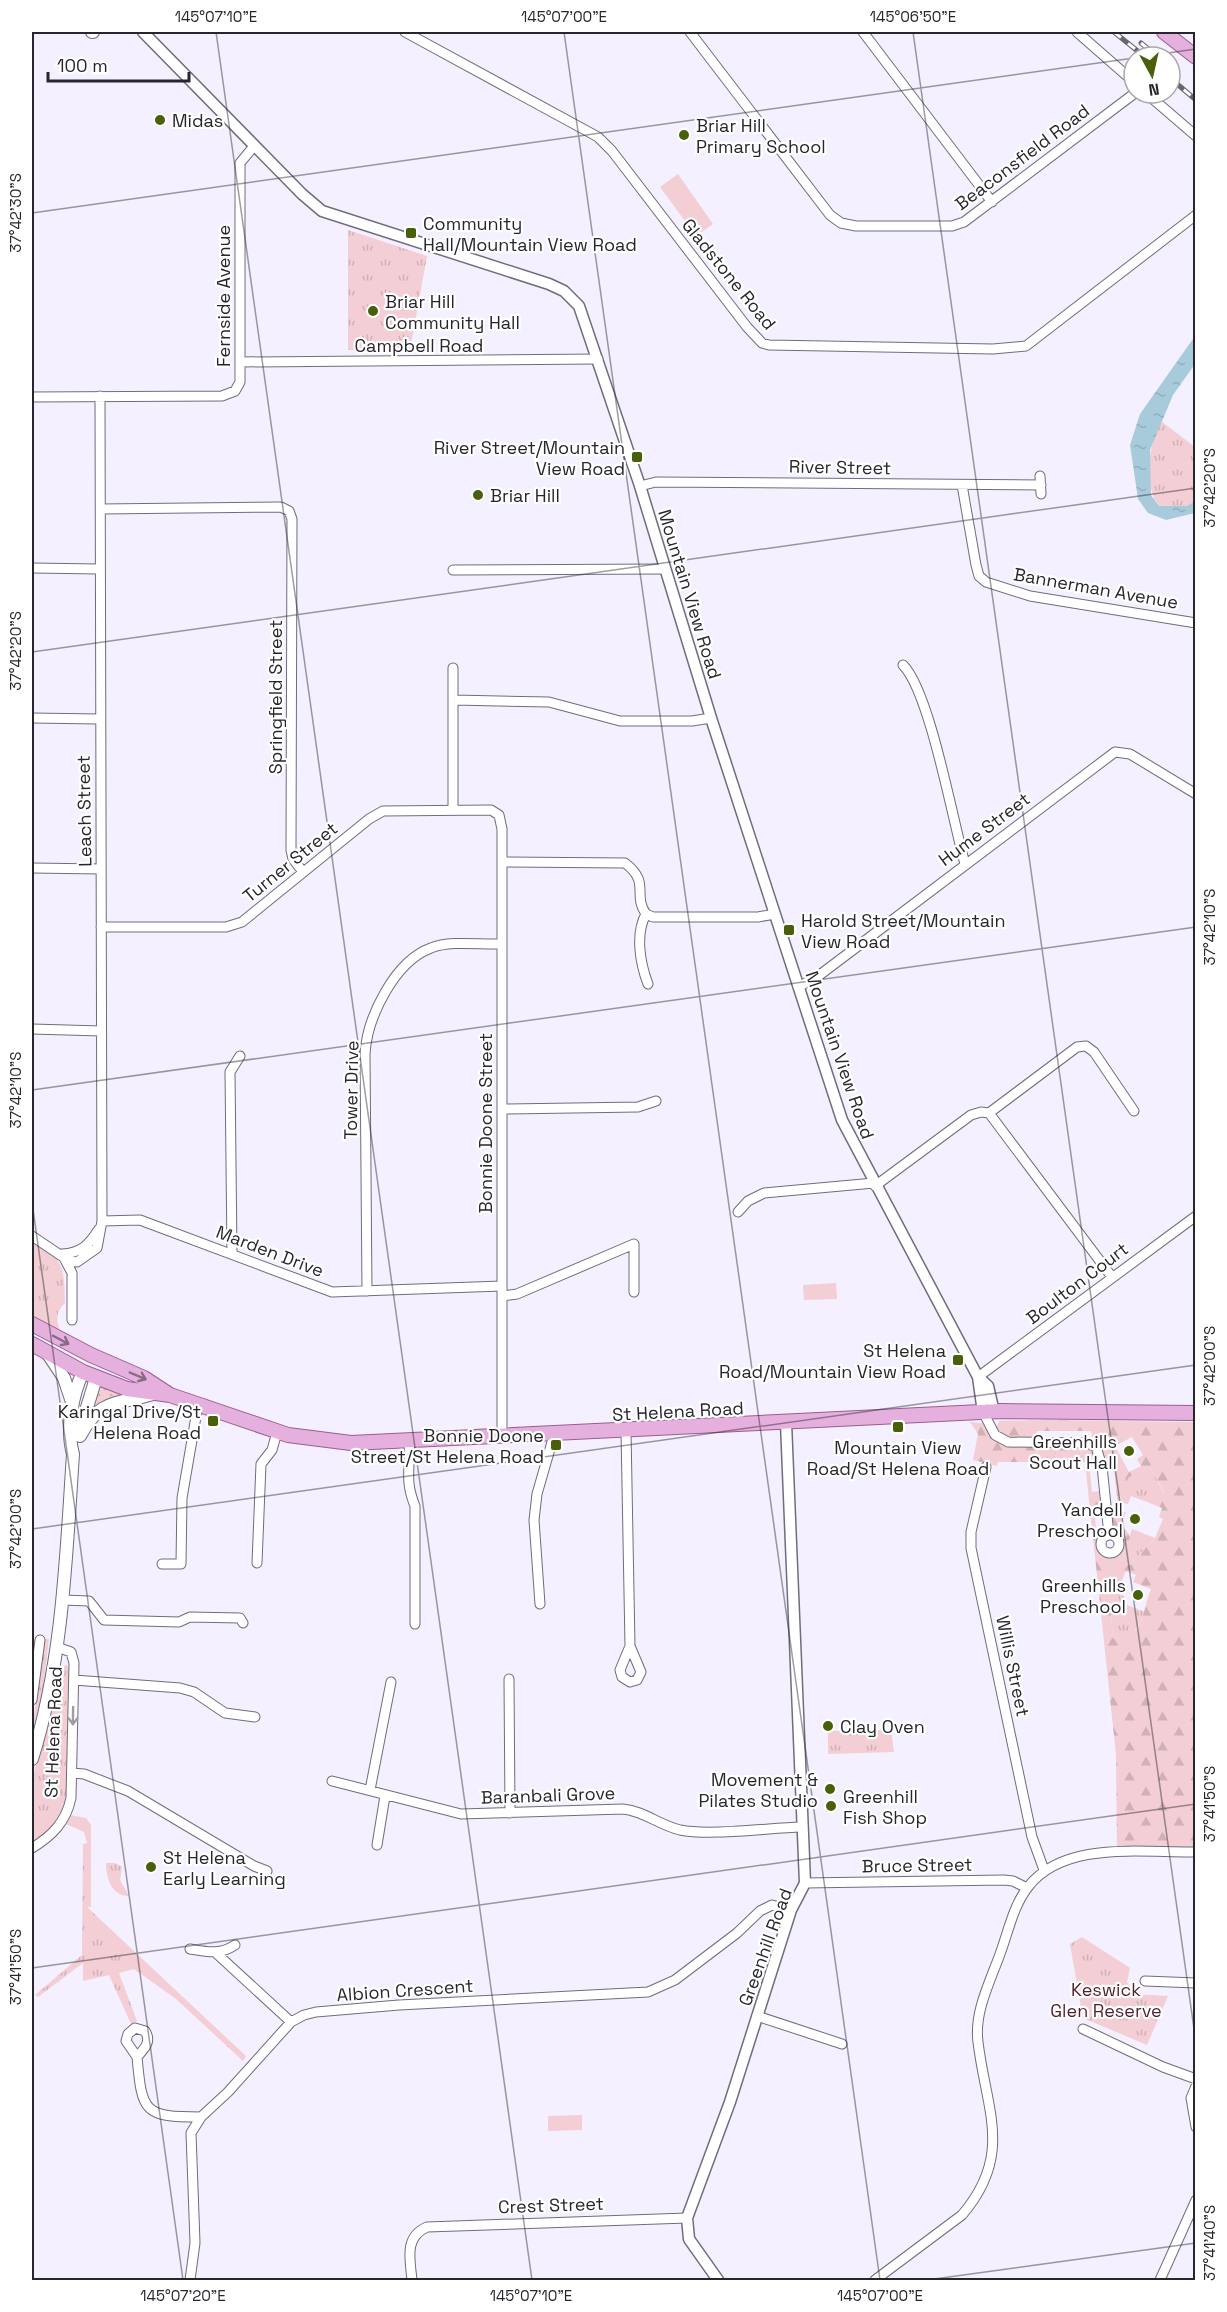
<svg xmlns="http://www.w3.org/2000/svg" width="1227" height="2312" viewBox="0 0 1227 2312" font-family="'Space Grotesk',sans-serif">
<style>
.grass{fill:url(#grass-tufts)}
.forest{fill:url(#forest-firs);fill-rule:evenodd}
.garden{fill:url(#garden-dots)}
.pitch{fill:#f3ced4}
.water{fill:url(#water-ripples)}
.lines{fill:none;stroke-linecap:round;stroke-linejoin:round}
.minor-casing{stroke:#716c7c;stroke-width:11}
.tertiary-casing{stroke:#716c7c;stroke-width:13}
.secondary-casing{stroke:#716c7c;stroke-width:14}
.primary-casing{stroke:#995e91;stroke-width:16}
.minor{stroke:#fff;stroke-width:9}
.tertiary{stroke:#fff;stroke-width:10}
.secondary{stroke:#fff;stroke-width:12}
.primary{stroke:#e6b0de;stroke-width:14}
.rail-casing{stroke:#66646d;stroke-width:5}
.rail{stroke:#fff;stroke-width:3;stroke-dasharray:9;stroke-linecap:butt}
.oneway{stroke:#866b85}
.oneway2{stroke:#9e9da0}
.ticks{fill:none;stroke:#27262c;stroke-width:1.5;stroke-opacity:0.45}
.poi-dot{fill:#4a5f09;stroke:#fff;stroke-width:2}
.labels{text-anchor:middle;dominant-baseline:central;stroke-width:4.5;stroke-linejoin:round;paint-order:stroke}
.poi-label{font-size:18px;fill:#27262c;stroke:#fff;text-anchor:start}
.street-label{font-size:18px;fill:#27262c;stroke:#fff}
.park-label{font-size:18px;fill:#501f2b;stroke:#fff}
.neatline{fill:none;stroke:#27262c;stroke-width:2}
.ticks-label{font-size:15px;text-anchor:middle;fill:#27262c}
</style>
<defs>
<pattern id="grass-tufts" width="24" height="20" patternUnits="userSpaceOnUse" patternTransform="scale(1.5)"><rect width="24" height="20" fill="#f3ced4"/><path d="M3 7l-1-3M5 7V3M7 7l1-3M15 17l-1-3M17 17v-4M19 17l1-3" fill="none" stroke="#d0b1b6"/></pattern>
<pattern id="forest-firs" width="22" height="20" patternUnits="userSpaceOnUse" patternTransform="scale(1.5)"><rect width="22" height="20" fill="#f3ced4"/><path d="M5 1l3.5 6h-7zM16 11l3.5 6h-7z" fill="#d0b1b6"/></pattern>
<pattern id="garden-dots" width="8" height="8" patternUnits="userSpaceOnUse" patternTransform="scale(1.5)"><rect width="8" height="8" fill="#f3ced4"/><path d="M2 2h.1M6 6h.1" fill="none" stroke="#d0b1b6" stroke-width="1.8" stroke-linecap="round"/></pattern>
<pattern id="water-ripples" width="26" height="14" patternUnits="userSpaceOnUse" patternTransform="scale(1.5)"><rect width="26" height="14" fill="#a8cbdb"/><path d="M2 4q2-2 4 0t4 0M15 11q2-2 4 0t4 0" fill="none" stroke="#91aebc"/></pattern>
</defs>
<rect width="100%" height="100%" fill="#f4f0ff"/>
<path class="grass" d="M348 230 427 256 410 350H348Z
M1161 421 1195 447V501L1187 506H1159C1142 483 1149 445 1161 421Z
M32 1241C65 1257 64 1270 65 1303 54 1314 57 1321 61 1335L32 1319Z
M1149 1466 1164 1493 1147 1502 1131 1496 1128 1504 1122 1503 1118 1483Z
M1132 1529 1155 1538 1129 1566 1121 1563Z
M1109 1585 1118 1589 1117 1593 1124 1596 1122 1603 1145 1612C1137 1630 1133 1638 1113 1639Z
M44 1639H49L42 1697 32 1731Z
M67 1665 70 1671C70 1703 76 1790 62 1815 54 1828 44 1835 32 1844V1780L64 1666Z
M891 1730 894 1752 828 1754V1731Z
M70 1815 86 1818 91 1825V1907H87L246 2056 243 2061 176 1999 134 1969 119 1973 137 2021 131 2024 109 1975 83 1981V1963L38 1997 35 1995 82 1955 83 1844 87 1843 84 1832 66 1824Z
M106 1863H115L122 1867 120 1880 129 1896C111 1896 106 1877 106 1863Z
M1082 1937 1130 1968 1127 1982 1135 1994 1168 1996 1147 2045 1083 2018 1070 1944Z"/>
<path class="forest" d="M1049 1420 1195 1422V1849L1117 1850 1116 1755 1085 1462H998L997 1466 973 1460 978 1434 970 1422 982 1423 994 1440 1006 1446 1081 1447 1091 1450 1096 1462 1089 1464 1092 1492 1099 1491 1101 1508 1094 1509 1098 1548 1107 1557 1118 1555 1123 1542 1114 1527 1112 1518 1119 1517 1113 1459 1106 1458 1101 1446 1092 1439 1091 1431H1037V1438H1013L998 1432 996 1427 999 1421ZM1132 1437 1143 1455 1137 1459 1141 1466 1129 1472 1115 1446ZM1149 1466 1164 1492 1147 1502 1162 1508 1159 1517 1163 1519 1155 1538 1129 1566 1121 1562 1130 1537 1126 1530 1120 1527 1126 1512 1122 1511 1119 1483ZM1126 1571 1136 1575 1133 1582 1151 1589C1141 1613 1146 1637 1113 1639L1109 1586 1118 1589Z"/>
<path class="garden" d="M101 1386 129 1396 92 1411 91 1405Z"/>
<path class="pitch" d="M678 174 713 224 696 236 660 187Z
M836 1283 837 1299 804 1300 803 1285Z
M582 2115V2130L548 2131V2116Z"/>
<path class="water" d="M1195 336V364L1173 395 1150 450 1151 495 1159 506H1187L1195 501V513L1166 520 1148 513 1138 499 1130 445 1140 414Z"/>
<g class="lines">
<defs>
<path id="minor" d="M405 32 598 137 612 151 747 327 762 343 769 345 993 349 1026 346 1196 215
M690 32 830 215 841 223 856 226H952L964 222 1135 93
M863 32 992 202
M1077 32 1134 82
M1146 93 1196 136
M240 362 598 359
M32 397 222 396 235 391 240 382V163L254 146
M1040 476 1041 494
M962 485 976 565 979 576 986 582 1030 596 1196 623
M640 486 656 482 1041 485
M101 509 281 507 289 511 292 519 291 850 293 859 303 872
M32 568 99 569
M453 570 664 569
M903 665C930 692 953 822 965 864
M454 700 549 702 620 721H692L711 718
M32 718 99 719
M453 810V668
M502 862 625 863C651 883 632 894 646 914
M32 868 101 869
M646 914 653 917H758L775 914
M646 914C635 934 640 963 648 984
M101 927H226L242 922 369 819 383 811 491 810 499 815 502 829V1437
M798 987 817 977 1115 752 1130 754 1196 794
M32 1029 101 1031
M502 1109 638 1107 656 1101
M989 1113 1112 1277
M875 1186 971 1115 981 1112 989 1113 1077 1047 1086 1046 1094 1052 1134 1111
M738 1212 748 1201 764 1193 874 1183
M102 1221 140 1220 332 1292 502 1286
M32 1236 69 1261 77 1262 97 1248 102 1221 100 396
M62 1254C81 1253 89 1245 99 1229
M232 1254 230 1072 240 1056
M63 1256 72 1273V1320
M367 1291 365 1054C367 1017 395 961 431 948 451 940 480 945 501 944
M502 1296 517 1294 634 1244V1292
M978 1377 1196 1216
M983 1412 995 1435 1008 1442 1087 1443 1096 1447 1102 1466 1109 1535
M626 1431 630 1646 641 1672 637 1680 630 1682 622 1677 620 1670 630 1646
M409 1442C411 1469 404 1479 415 1506V1624
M986 1467 971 1532V1548L1032 1837 1044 1870
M1101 1544a9 9 0 1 1 18 0a9 9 0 1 1-18 0Z
M257 1563 261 1464 272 1450 277 1432
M162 1564H181L182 1498 198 1405
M62 1600 89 1601 104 1620 179 1622 190 1617 240 1618 243 1623
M540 1604 534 1520 537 1494 554 1435
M509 1679 510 1813
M74 1680 180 1688 194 1692 225 1713 255 1717
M32 1700 40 1640
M72 1773 84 1774 128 1791 254 1866 267 1871
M332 1781 461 1814 623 1809C644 1811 659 1825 680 1830 710 1836 768 1828 801 1827
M370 1790 391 1682
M377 1845 385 1796
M32 1848C52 1836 66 1822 71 1798L74 1663 71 1652 57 1647
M805 1883 1004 1880 1013 1881 1027 1888
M190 1949C208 1952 220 1955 235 1945
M216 1953 291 2022
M1145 1981 1196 1983
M757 2016 842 2044
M135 2028 145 2031C152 2042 144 2049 137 2057L126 2041 128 2034Z
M1083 2029 1163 2067 1196 2079
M137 2057C142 2113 144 2117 201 2117
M1196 2086 1191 2098 1196 2127
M190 2280 195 2243 191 2133 201 2117 228 2092 291 2022 304 2015 316 2012 399 2005 648 1992 675 1980 737 1933 760 1911 772 1905 791 1910
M412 2280C410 2259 404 2237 427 2227L687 2218
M875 2280 962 2215C1014 2154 986 2110 978 2042 974 2012 990 1982 1000 1954 1008 1933 1013 1906 1028 1887 1064 1840 1143 1853 1196 1852
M1160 2280 1196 2200"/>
<path id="tertiary" d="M143 32 302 194 322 211 549 284 564 291 579 306 640 486 711 718 842 1120 978 1377 988 1386 994 1412
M978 1377 983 1412
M718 2280 689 2239 687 2218 730 2102 791 1910 805 1883 786 1423"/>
<path id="secondary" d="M92 32H93
M48 1354 64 1378 72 1402
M81 1427 96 1378
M80 1436C100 1398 116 1405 153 1394
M32 1759C63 1660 66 1557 73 1454 66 1429 72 1395 83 1372"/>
<path id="primary" d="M1164 32 1196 57
M32 1324 91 1355 144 1378 170 1395
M32 1344 83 1372 127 1389 170 1395 288 1435 351 1443 1001 1411 1196 1413"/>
</defs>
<use href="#minor" class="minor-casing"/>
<use href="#tertiary" class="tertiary-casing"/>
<use href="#secondary" class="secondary-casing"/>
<use href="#primary" class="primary-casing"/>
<use href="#minor" class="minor"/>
<use href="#tertiary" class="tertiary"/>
<use href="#secondary" class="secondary"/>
<use href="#primary" class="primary"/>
<defs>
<path id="rail" d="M1114 32 1145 57
M1141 43 1158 57
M1170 78 1196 100"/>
</defs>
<use href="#rail" class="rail-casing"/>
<use href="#rail" class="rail"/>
</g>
<defs><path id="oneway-shaft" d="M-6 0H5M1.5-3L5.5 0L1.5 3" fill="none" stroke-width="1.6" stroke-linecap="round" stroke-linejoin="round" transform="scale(1.5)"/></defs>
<g class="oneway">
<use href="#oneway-shaft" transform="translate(61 1340) rotate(28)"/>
<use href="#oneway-shaft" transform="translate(138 1376) rotate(23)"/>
</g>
<use class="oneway2" href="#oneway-shaft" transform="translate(73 1716) rotate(91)"/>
<path class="ticks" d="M216 32 532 2280M564 32 880 2280M913 32 1196 2043M1140 57 1196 49M32 213 1134 58M32 652 1196 488M32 1090 1196 927M32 1202 183 2280M32 1529 1196 1365M32 1968 1196 1804M927 2280 1196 2243"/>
<g class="poi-dot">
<circle cx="160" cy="120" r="6"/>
<circle cx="684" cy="135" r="6"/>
<rect x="405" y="227" width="12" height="12" rx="3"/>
<circle cx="373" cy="311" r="6"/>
<rect x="631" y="451" width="12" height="12" rx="3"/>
<circle cx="478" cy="495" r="6"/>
<rect x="783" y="924" width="12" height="12" rx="3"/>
<rect x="952" y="1354" width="12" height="12" rx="3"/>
<rect x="207" y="1415" width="12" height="12" rx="3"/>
<rect x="892" y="1421" width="12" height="12" rx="3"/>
<rect x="550" y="1439" width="12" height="12" rx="3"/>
<circle cx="1129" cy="1451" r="6"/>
<circle cx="1135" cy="1519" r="6"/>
<circle cx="1138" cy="1595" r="6"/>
<circle cx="828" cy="1726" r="6"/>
<circle cx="830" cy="1789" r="6"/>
<circle cx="831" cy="1806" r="6"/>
<circle cx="151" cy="1867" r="6"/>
</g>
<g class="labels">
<g class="poi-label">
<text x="172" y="120">Midas</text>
<text x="696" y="125">Briar Hill<tspan x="696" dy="21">Primary School</tspan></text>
<text x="423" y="223">Community<tspan x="423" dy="21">Hall/Mountain View Road</tspan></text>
<text x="385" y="301">Briar Hill<tspan x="385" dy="21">Community Hall</tspan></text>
<text x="625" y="447" text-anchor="end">River Street/Mountain<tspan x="625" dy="21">View Road</tspan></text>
<text x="490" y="495">Briar Hill</text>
<text x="801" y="920">Harold Street/Mountain<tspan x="801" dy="21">View Road</tspan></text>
<text x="946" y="1350" text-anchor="end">St Helena<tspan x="946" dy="21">Road/Mountain View Road</tspan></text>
<text x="201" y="1411" text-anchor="end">Karingal Drive/St<tspan x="201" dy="21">Helena Road</tspan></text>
<text x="544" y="1435" text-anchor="end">Bonnie Doone<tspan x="544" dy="21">Street/St Helena Road</tspan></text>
<text x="1117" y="1441" text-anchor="end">Greenhills<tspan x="1117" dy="21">Scout Hall</tspan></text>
<text x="898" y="1447" text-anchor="middle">Mountain View<tspan x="898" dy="21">Road/St Helena Road</tspan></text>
<text x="1123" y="1509" text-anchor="end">Yandell<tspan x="1123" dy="21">Preschool</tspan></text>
<text x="1126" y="1585" text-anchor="end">Greenhills<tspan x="1126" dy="21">Preschool</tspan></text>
<text x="840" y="1726">Clay Oven</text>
<text x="818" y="1779" text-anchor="end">Movement &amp;<tspan x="818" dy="21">Pilates Studio</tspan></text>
<text x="843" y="1796">Greenhill<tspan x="843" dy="21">Fish Shop</tspan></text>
<text x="163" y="1857">St Helena<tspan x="163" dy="21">Early Learning</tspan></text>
</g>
<g class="street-label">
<text transform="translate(1022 157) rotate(-37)">Beaconsfield Road</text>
<text transform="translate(729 274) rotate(51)">Gladstone Road</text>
<text transform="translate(223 296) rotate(-90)">Fernside Avenue</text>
<text x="419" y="345">Campbell Road</text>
<text transform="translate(840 467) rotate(1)">River Street</text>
<text transform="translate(1096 588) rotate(10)">Bannerman Avenue</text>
<text transform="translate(690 594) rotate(73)">Mountain View Road</text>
<text transform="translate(275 697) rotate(-90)">Springfield Street</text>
<text transform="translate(84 811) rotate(-91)">Leach Street</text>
<text transform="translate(984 829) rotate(-37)">Hume Street</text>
<text transform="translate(290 862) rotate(-39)">Turner Street</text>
<text transform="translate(840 1055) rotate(71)">Mountain View Road</text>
<text transform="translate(351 1090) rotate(-89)">Tower Drive</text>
<text transform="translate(485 1123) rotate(-90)">Bonnie Doone Street</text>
<text transform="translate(270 1251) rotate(21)">Marden Drive</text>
<text transform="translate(1077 1283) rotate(-37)">Boulton Court</text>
<text transform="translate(678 1411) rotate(-3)">St Helena Road</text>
<text transform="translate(1013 1666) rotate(78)">Willis Street</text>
<text transform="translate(53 1732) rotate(-88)">St Helena Road</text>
<text transform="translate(548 1795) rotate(-2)">Baranbali Grove</text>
<text transform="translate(917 1865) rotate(-1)">Bruce Street</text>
<text transform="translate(765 1947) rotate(-70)">Greenhill Road</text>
<text transform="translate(405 1990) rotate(-4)">Albion Crescent</text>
<text transform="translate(551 2205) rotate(-2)">Crest Street</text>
</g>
<g class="park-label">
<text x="1106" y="1989">Keswick<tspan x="1106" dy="21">Glen Reserve</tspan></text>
</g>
</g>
<rect width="1227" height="2312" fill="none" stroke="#ffffff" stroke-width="66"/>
<g transform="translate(1152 75) rotate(172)"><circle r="28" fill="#ffffff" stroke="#a9a8ab" stroke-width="1.5"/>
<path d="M0-4.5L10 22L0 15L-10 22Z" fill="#4a5f09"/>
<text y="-9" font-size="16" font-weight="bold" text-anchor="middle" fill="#27262c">N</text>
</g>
<path d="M48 72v9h141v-9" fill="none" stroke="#27262c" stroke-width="3"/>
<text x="57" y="72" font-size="18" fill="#27262c" stroke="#ffffff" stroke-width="4.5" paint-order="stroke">100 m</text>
<rect x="33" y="33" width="1161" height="2246" class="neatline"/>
<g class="ticks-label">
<text x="216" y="22">145°07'10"E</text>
<text x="564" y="22">145°07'00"E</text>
<text x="913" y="22">145°06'50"E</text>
<text transform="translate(16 213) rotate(-90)" y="5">37°42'30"S</text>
<text transform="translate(1210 488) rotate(-90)" y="5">37°42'20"S</text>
<text transform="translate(16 651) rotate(-90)" y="5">37°42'20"S</text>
<text transform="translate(1210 927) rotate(-90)" y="5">37°42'10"S</text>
<text transform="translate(16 1090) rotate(-90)" y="5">37°42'10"S</text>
<text transform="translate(1210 1366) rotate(-90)" y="5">37°42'00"S</text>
<text transform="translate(16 1529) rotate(-90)" y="5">37°42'00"S</text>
<text transform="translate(1210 1804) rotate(-90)" y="5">37°41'50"S</text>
<text transform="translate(16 1967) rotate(-90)" y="5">37°41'50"S</text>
<text transform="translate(1210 2243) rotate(-90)" y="5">37°41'40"S</text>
<text x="183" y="2301">145°07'20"E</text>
<text x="531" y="2301">145°07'10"E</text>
<text x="880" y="2301">145°07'00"E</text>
</g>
</svg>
